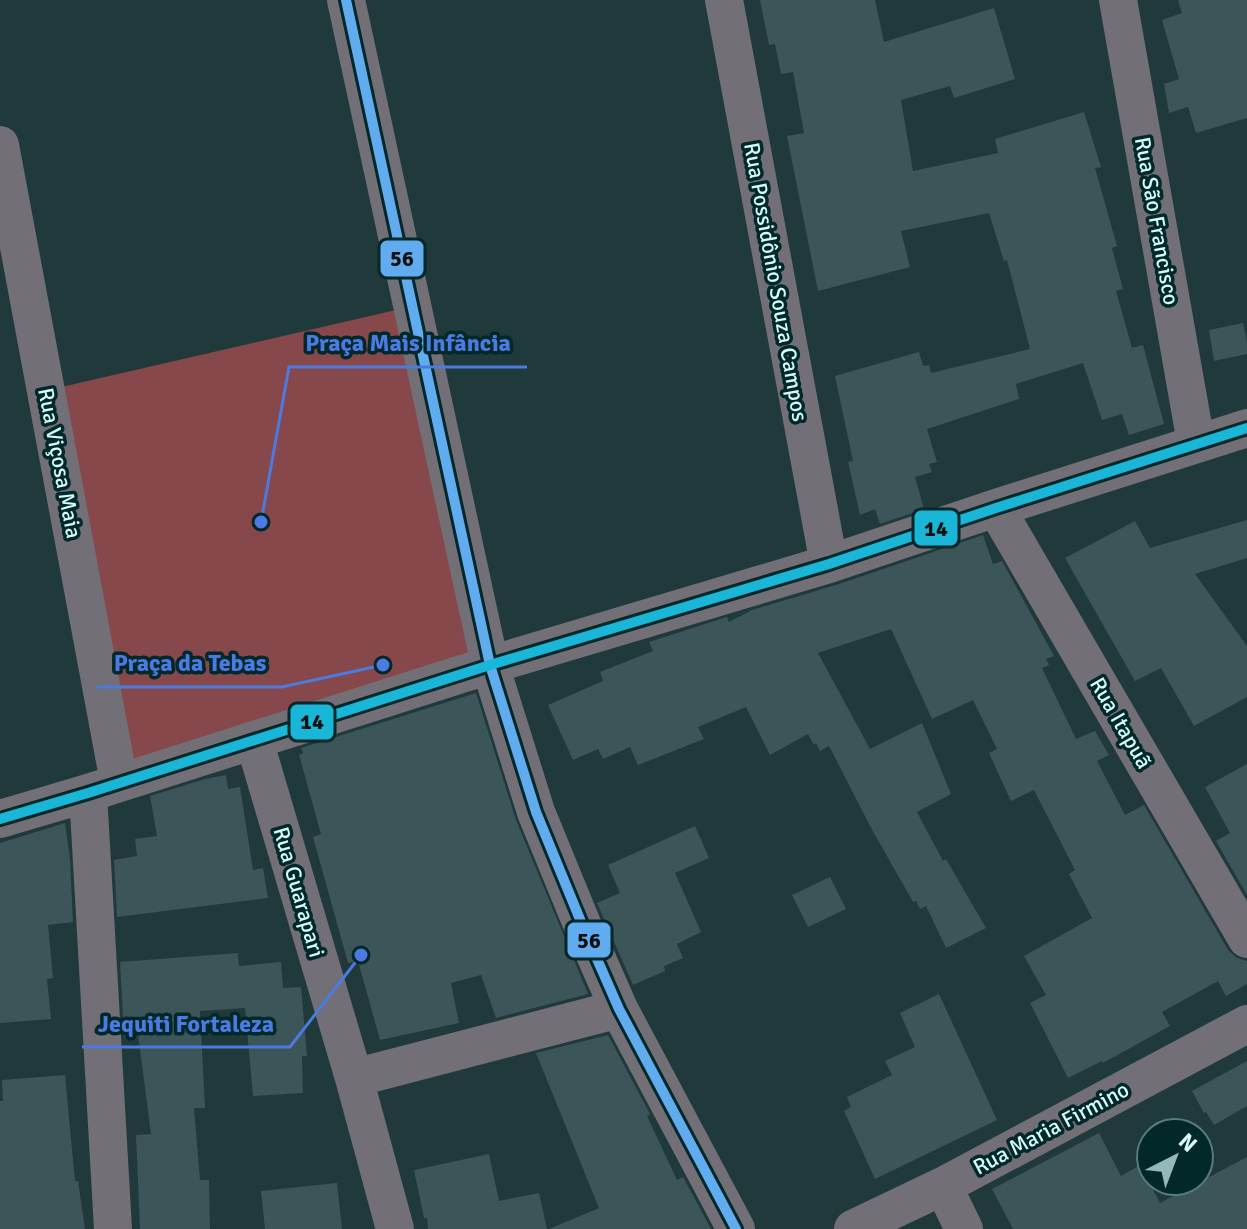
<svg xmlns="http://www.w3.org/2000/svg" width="1247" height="1229" viewBox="0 0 1247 1229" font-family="Signika,sans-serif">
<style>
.green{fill:#86484b}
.building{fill:#3c5558}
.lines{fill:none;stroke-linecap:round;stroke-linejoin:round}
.minor{stroke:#726f77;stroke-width:38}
.bus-1-casing{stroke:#02282a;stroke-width:16}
.bus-2-casing{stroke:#02282a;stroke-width:16}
.bus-1{stroke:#60acee;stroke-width:10}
.bus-2{stroke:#1ab6d8;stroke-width:10}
.labels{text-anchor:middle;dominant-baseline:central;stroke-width:7;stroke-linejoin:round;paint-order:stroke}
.street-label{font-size:22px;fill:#d4fcfd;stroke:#02282a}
.leader{fill:none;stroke:#4b7ae1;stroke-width:3}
.callout-dot{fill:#4b7ae1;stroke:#02282a;stroke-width:3}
.callout-label{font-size:24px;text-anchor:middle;font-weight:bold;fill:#4b7ae1;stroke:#02282a;stroke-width:7;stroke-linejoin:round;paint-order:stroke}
.line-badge{stroke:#02282a;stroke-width:3}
.pale-badge-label{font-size:22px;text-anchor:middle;font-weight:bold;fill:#111}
</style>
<rect width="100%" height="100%" fill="#20393a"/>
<path class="green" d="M396 310 472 657 123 767 57 388Z"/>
<path class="building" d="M760 0H875L884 42 994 8 1015 79 954 98 950 86 901 100 913 171 998 153 995 139 1084 112 1101 167 1095 168 1117 246 1112 248 1123 289 1116 291 1132 348 1143 345 1164 424 1129 435 1122 414 1102 420 1083 363 1016 384 1019 399 927 429 937 462 929 464 932 472 915 477 924 509 880 524 875 509 860 515 848 462 853 461 835 376 919 352 923 366 929 365 931 373 1030 349 1007 260 1004 261 989 213 901 231 910 267 818 291 787 136 804 133 793 72 781 74 775 44 769 45Z
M1178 0H1247V118L1196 133 1188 107 1169 113 1164 84 1179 79 1162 20 1182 13Z
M1243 323 1247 342V354L1214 361 1209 330Z
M1247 520V558L1195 574 1247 646V697L1194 726 1161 668 1135 681 1065 558 1135 521 1150 548Z
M983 535 993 564 1002 561 1054 656 1046 659 1049 665 1042 668 1076 739 1095 731 1109 755 1097 761 1125 815 1144 805 1228 950 1237 958 1247 961V984L1226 996 1218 981 1162 1012 1170 1026 1103 1063 1102 1061 1068 1078 1030 1003 1046 995 1024 956 1092 918 1069 874 1075 870 1034 790 1011 801 989 753 997 749 973 700 932 719 891 629 818 653 870 749 922 723 951 794 917 812 943 861 946 859 986 928 946 948 926 906 920 909 916 901 913 902 870 826 829 746 820 751 816 743 814 745 808 734 770 755 746 707 698 727 704 739 638 765 630 747 603 759 598 749 573 760 548 705 603 681 600 672 653 651 649 642 727 617 729 622 752 610 836 585Z
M476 693 516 820 588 994 496 1018 481 975 451 983 459 1023 380 1040 358 961 348 963 313 837 321 834 299 755 303 753 301 748Z
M1247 764V895L1216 841 1230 833 1205 787Z
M226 775 228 789 240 787 253 870 263 868 268 898 117 917 114 860 137 856 135 839 157 836 150 796 205 779Z
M65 823 70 859 73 922 48 925 53 978 47 979 51 1019 0 1023V843Z
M695 826 709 858 675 873 701 932 677 944 683 958 664 966 665 971 633 985 597 903 620 893 608 865Z
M830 877 846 909 808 927 792 895Z
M238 953 239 966 281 962 283 988 301 987 307 1056H302L303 1093 253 1096 245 1008 200 1011 205 1108H194L200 1180H209L210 1229H140L136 1135 151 1134 138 1034 124 1036 120 962Z
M939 994 997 1120 875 1179 844 1111 851 1107 847 1097 892 1075 885 1061 915 1047 900 1013Z
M608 1035 650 1114 647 1116 677 1180 683 1177 711 1229H549L599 1208 536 1053Z
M1247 1061V1106L1214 1125 1206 1112 1204 1113 1192 1091Z
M65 1075 75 1181H78L85 1229H0V1101H3L2 1080Z
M1099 1133 1121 1176 1140 1165 1160 1203 1247 1157V1229H1013L992 1189Z
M489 1154 499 1201 539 1193 547 1229H428L427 1218H424L414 1170Z
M337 1183 342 1229H265L261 1191Z"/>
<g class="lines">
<path class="minor" d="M346 0 490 665 536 812 586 934 619 1009 736 1229
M724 0 829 564
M1118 0 1196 443
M0 145 119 782
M996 508 1247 939
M254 740 354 1078 395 1229
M88 793 113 1229
M0 819 88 793 490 665 829 564 996 508 1247 428
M354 1078 619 1009
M943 1186 964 1229
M853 1229 943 1186 1247 1024"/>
<defs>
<path id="bus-1" d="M346 0 490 665 536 812 586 934 619 1009 736 1229"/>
<path id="bus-2" d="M0 819 88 793 490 665 829 564 996 508 1247 428"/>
</defs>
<use href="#bus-1" class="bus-1-casing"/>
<use href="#bus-2" class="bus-2-casing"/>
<use href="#bus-1" class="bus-1"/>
<use href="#bus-2" class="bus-2"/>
</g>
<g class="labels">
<g class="street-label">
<text transform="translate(1157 221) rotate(80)">Rua São Francisco</text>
<text transform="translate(776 282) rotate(80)">Rua Possidônio Souza Campos</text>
<text transform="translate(60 463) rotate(79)">Rua Viçosa Maia</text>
<text transform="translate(1121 723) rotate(60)">Rua Itapuã</text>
<text transform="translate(299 892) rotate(74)">Rua Guarapari</text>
<text transform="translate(1051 1128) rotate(-28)">Rua Maria Firmino</text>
</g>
</g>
<path class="leader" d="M261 522L289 367H527M383 665L282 687H97M361 955L290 1047H82"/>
<g class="callout-dot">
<circle cx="261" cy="522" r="8"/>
<circle cx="383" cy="665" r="8"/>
<circle cx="361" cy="955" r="8"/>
</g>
<g class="callout-label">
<text x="408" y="351">Praça Mais Infância</text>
<text x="190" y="671">Praça da Tebas</text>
<text x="186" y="1032">Jequiti Fortaleza</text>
</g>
<g class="line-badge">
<rect x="379" y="239" width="46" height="39" rx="8" fill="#60acee"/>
<rect x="913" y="509" width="46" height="38" rx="8" fill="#1ab6d8"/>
<rect x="289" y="703" width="46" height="38" rx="8" fill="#1ab6d8"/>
<rect x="566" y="921" width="46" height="38" rx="8" fill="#60acee"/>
</g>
<g class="pale-badge-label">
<text x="402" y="266">56</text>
<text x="936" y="536">14</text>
<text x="312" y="729">14</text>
<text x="589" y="948">56</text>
</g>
<g transform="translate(1175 1157) rotate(42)"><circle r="38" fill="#02282a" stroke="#567d7e" stroke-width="2"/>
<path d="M0-6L14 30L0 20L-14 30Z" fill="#95b8b9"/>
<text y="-12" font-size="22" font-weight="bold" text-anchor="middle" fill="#d4fcfd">N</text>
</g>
</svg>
